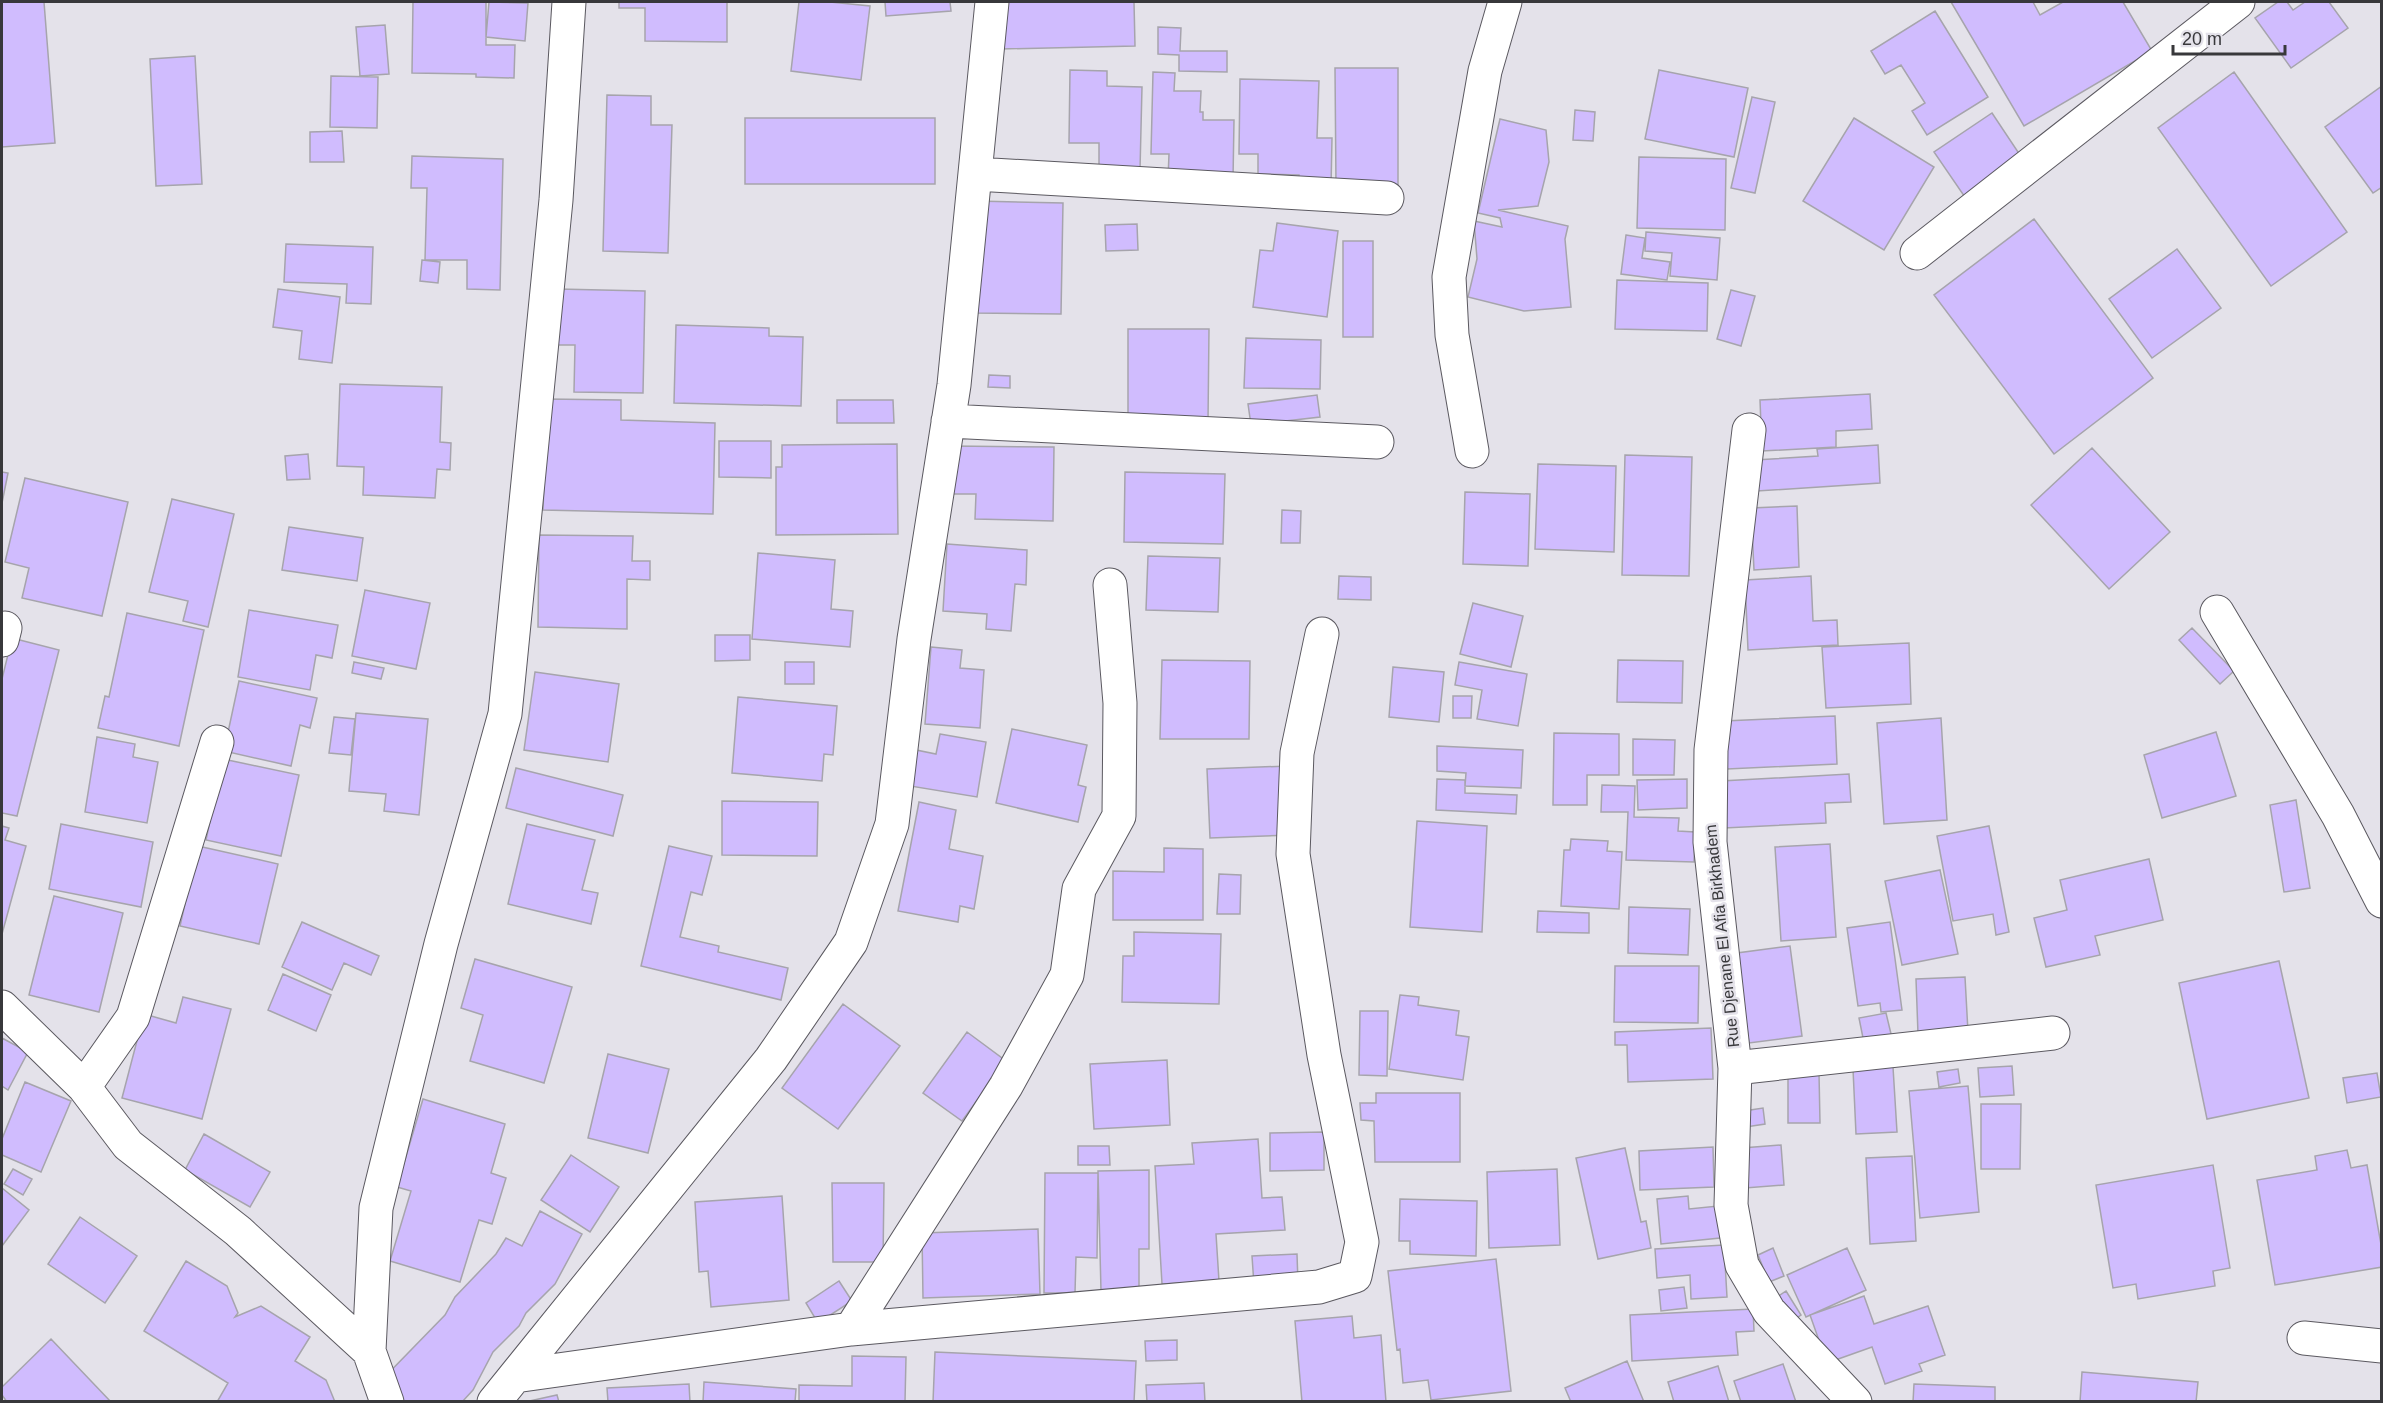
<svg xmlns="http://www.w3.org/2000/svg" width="2383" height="1403" viewBox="0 0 2383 1403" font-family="Arial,sans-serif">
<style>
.building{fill:#d0bcfe;stroke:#a6a4ac;stroke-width:1.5}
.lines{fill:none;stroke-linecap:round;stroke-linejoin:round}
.minor-casing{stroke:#5b5960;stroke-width:35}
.minor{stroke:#fff;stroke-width:33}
.labels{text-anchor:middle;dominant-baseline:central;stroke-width:5;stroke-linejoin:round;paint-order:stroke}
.street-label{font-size:16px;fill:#38383b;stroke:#e4e2ea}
</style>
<rect width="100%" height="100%" fill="#e4e2ea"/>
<path class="building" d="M2 2H44L55 143 2 147Z
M413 2H486V45H515L514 78 476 77V74L412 73Z
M489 2 528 3 525 41 486 37Z
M619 2H727V42L645 41V8H619Z
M799 2H830L870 6 861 80 791 71Z
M885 2H950L951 11 886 16Z
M1000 2H1134L1135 46 1001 49Z
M1951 2H2033L2040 15 2063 2H2123L2152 51 2024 126Z
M2278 2H2287L2293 10 2305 2H2329L2348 28 2291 68 2255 18Z
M1935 11 1988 97 1927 135 1912 111 1925 103 1901 65 1885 74 1871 51Z
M385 25 389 74 360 76 356 27Z
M1158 27 1181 28 1180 51H1227V72L1179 71V55L1158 54Z
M195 56 202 184 156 186 150 59Z
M1335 68H1398V186H1336Z
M1070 70 1107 71V86L1142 87 1140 170 1099 169V143H1069Z
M1659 70 1748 88 1734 157 1645 139Z
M1153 72 1175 73 1174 91H1201L1200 112H1203V120H1234L1233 179H1168L1169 154H1151Z
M2234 72 2347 232 2271 286 2158 128Z
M331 76 378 77 377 128 330 127Z
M1240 79 1319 81 1317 138H1332L1331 188 1299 187V175L1258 174V154H1239Z
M2382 86V187L2373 193 2325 127Z
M607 95 651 96V125H672L668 253 603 251Z
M1752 97 1775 102 1755 193 1731 188Z
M1575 110 1595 112 1593 141 1573 140Z
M1992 113 2028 167 1971 206 1934 152Z
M745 118H935V184H745Z
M1854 118 1934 167 1884 250 1803 201Z
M1500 119 1546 130 1549 162 1538 206 1498 210 1568 226 1565 239 1571 307 1524 311 1468 297 1477 259 1474 221 1502 227 1500 218 1478 213Z
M342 131 344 162H310V132Z
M412 156 503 159 500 290 467 289V260H425L427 188H411Z
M1639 157 1726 159 1725 230 1637 228Z
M976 201 1063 203 1061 314 974 313Z
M2034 219 2153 378 2054 454 1934 295Z
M1277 223 1338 231 1327 317 1253 307 1260 250 1273 251Z
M1137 224 1138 250 1106 251 1105 225Z
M1646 232 1720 238 1717 280 1670 276 1672 253 1645 251Z
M1626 235 1645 238 1642 258 1670 262 1667 280 1621 274Z
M1343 241H1373V337H1343Z
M286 244 373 247 371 304 346 303 347 284 284 282Z
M2177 249 2221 308 2152 358 2109 299Z
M422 260 440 262 438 283 420 281Z
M1617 280 1708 283 1707 331 1615 329Z
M278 289 340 297 332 363 299 359 302 331 273 327Z
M558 289 645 291 643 393 574 392 575 345H557Z
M1731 290 1755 296 1741 346 1717 339Z
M676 325 769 328V336L803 337 801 406 674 403Z
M1128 329H1209L1208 422H1128Z
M1246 338 1321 340 1320 389 1244 388Z
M989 375 1010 376V388L988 387Z
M340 384 442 387 440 442 451 443 450 470 437 469 435 498 363 495 364 467 337 466Z
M1870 394 1872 429 1836 431V447L1762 451 1760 400Z
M1317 395 1320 417 1251 425 1248 404Z
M547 399 621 400V420L715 423 713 514 543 510Z
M837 400H893L894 423H837Z
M719 441H771V478L719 477Z
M897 444 898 534 776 535V467H782V445Z
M1878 445 1880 483 1757 491 1755 460 1818 456 1817 449Z
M952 446 1054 447 1053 521 975 519 976 494H951Z
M2092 448 2170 532 2109 589 2031 505Z
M308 454 310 479 287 480 285 456Z
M1625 455 1692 457 1689 576 1622 575Z
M1538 464 1616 466 1614 552 1535 549Z
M2 472 8 473 2 503Z
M1125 472 1225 474 1223 544 1124 542Z
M25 478 128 502 102 616 22 598 29 568 5 562Z
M1465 492 1530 494 1528 566 1463 564Z
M172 499 234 514 208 627 183 621 188 601 149 592Z
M1797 506 1799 567 1754 570 1751 508Z
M1282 510 1301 511 1300 543H1281Z
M289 527 363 538 357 581 282 570Z
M539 535 633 536 632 561H650V580L627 579V629L538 627Z
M947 544 1027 550 1026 585 1015 584 1011 631 986 629 987 614 943 611Z
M758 553 835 560 831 609 853 611 850 647 752 639Z
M1148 556 1220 558 1218 612 1146 610Z
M1339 576 1371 577V600L1338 599Z
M1811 576 1813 621 1837 620 1838 645 1748 650 1745 580Z
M365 590 430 603 416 669 352 656Z
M1473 603 1523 616 1511 667 1460 654Z
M249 610 338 625 332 658 316 655 310 690 238 677Z
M127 613 204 630 179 746 98 728 105 696 109 697Z
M2192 628 2234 671 2220 684 2179 640Z
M715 635H750V660L715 661Z
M12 638 59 650 17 816 2 813V679Z
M1909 643 1911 704 1826 708 1822 647Z
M931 647 962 650 960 668 984 670 980 728 925 724Z
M1162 660 1250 661 1249 739H1160Z
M1618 660 1683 661 1682 703 1617 702Z
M354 662 384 668 381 679 352 673Z
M785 662H814V684H785Z
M1459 662 1527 674 1518 726 1477 719 1482 690 1455 685Z
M1393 667 1444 672 1439 722 1389 717Z
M535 672 619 684 608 762 524 750Z
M239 681 317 698 310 728 300 725 291 766 224 751Z
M1453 696H1472L1471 718H1453Z
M738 697 837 706 833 755 824 754 822 781 732 773Z
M356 713 428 719 419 815 384 811 386 794 349 791Z
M1835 716 1837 764 1727 769 1724 721Z
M334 717 355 719 351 755 329 753Z
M1941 718 1947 820 1884 824 1877 723Z
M1012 729 1087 745 1078 785 1086 787 1078 822 996 803Z
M2216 732 2236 796 2162 818 2144 755Z
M1554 733 1619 734V775H1587V805H1553Z
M940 734 986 742 977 797 910 786 916 750 936 754Z
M97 737 135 744 133 757 158 762 147 823 85 812Z
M1633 739 1675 740 1674 775H1633Z
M1437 746 1523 750 1521 788 1465 786 1466 773 1437 771Z
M223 759 299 775 281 856 206 840Z
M1289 766 1292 835 1210 838 1207 769Z
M516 768 623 795 613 836 506 808Z
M1849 774 1851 802 1825 803 1826 823 1724 828 1721 781Z
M1437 779 1465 780V793L1517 795 1516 814 1436 810Z
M1687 779V808L1638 810 1637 780Z
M1602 785 1635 786 1634 817 1679 818 1678 831 1695 832 1694 862 1626 860 1628 812H1601Z
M2296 800 2310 888 2284 892 2270 805Z
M722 801 818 802 817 856 722 855Z
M919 802 956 810 949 849 983 856 974 909 960 906 958 922 898 911Z
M1417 821 1487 826 1482 932 1410 927Z
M61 824 153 842 141 907 49 889Z
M527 824 595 840 582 890 598 893 591 924 508 904Z
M2 826 9 828 5 840 26 846 2 934Z
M1989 826 2009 932 1996 935 1993 914 1953 921 1937 836Z
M1571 839 1608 841 1607 851 1622 852 1619 909 1561 906 1564 850H1570Z
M1830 844 1836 937 1781 941 1775 847Z
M198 846 278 864 259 944 180 926Z
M669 846 712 856 702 895 691 892 680 937 719 946 718 952 788 968 781 1000 641 966Z
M1164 848 1203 849V920H1113V871L1164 872Z
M2149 859 2163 920 2095 936 2100 955 2046 967 2034 918 2067 910 2060 880Z
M1940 870 1958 954 1902 965 1885 881Z
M1219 874 1241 875 1240 914H1217Z
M54 896 123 913 99 1012 29 995Z
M1629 907 1690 909 1688 955 1628 953Z
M1538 911 1589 913V933L1537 932Z
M302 922 379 956 371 975 344 963 332 990 282 967Z
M1890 922 1902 1010 1881 1012 1880 1003 1858 1006 1847 928Z
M1134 932 1221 934 1219 1004 1122 1002 1123 956H1134Z
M1790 946 1802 1036 1749 1043 1737 953Z
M475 959 572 987 544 1083 470 1061 483 1015 461 1008Z
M2279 961 2309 1098 2207 1119 2179 983Z
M1615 966H1699L1698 1023 1614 1022Z
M283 974 331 995 316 1031 268 1010Z
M1965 977 1968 1032 1918 1034 1916 979Z
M1400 995 1419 997 1418 1005 1459 1011 1456 1035 1469 1037 1463 1080 1389 1069Z
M183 997 231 1009 202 1119 122 1098 144 1014 176 1023Z
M843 1004 900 1046 838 1129 782 1088Z
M1360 1011H1388L1387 1076 1359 1075Z
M1886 1013 1892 1038 1864 1043 1859 1018Z
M1711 1028 1713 1079 1628 1082 1627 1045H1615V1032Z
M967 1032 1006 1061 962 1121 923 1093Z
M2 1038 28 1052 8 1090 2 1086Z
M608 1054 669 1069 648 1153 588 1138Z
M1167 1060 1170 1125 1094 1129 1090 1064Z
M2012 1066 2014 1095 1980 1097 1978 1068Z
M1893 1067 1897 1132 1856 1134 1853 1069Z
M1958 1069 1960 1083 1939 1087 1937 1072Z
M1788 1073H1819L1820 1123H1788Z
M2377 1073 2381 1097 2347 1103 2343 1078Z
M25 1082 71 1101 41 1172 2 1155V1139Z
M1968 1086 1979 1212 1920 1218 1909 1091Z
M1376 1093H1460V1162H1375L1374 1121 1361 1120 1360 1103H1376Z
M423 1099 505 1124 491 1173 506 1178 492 1224 479 1220 460 1282 390 1261 411 1191 397 1187Z
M1981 1104H2021L2020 1169H1981Z
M1763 1108 1765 1124 1746 1127 1744 1111Z
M1324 1132V1170L1270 1171V1133Z
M204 1134 270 1172 250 1207 185 1170Z
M1258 1139 1262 1198 1282 1197 1285 1230 1216 1234 1219 1281 1162 1284 1155 1166 1194 1164 1192 1143Z
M1781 1145 1784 1185 1745 1188 1742 1148Z
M1078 1146H1109L1110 1165H1078Z
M1713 1147 1714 1187 1640 1190 1639 1151Z
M1625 1148 1641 1222 1646 1221 1651 1248 1598 1259 1576 1158Z
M2347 1150 2351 1168 2367 1165 2382 1250V1267L2275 1285 2257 1180 2317 1170 2315 1156Z
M571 1155 619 1187 590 1232 541 1200Z
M1912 1156 1916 1241 1870 1244 1866 1158Z
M2213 1165 2230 1268 2213 1271 2215 1286 2138 1299 2136 1284 2113 1288 2096 1185Z
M13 1169 32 1179 23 1195 4 1184Z
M1557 1169 1560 1245 1489 1248 1487 1172Z
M1149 1170V1249H1139V1291H1101L1098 1171Z
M1045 1173H1098L1097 1258 1076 1257 1075 1293H1044Z
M832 1183H884L883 1262H833Z
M2 1188 29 1210 2 1246Z
M782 1196 789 1300 711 1307 708 1271 699 1272 695 1202Z
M1688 1196 1689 1209 1728 1205 1730 1237 1661 1244 1657 1199Z
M1400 1199 1477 1201 1476 1256 1410 1254V1241H1399Z
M540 1211 582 1234 555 1284 526 1313 519 1326 493 1352 473 1390 462 1402H389L374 1388 445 1315 455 1297 496 1254 506 1238 522 1246Z
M80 1217 137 1256 105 1303 48 1264Z
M1038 1229 1040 1294 923 1298 922 1233Z
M1724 1245 1727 1297 1691 1299 1690 1275 1657 1278 1655 1249Z
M1773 1248 1784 1276 1769 1282 1758 1255Z
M1847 1248 1866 1290 1806 1317 1787 1275Z
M1297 1254 1298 1283 1254 1285 1252 1256Z
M1496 1259 1511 1391 1431 1400 1428 1380 1403 1383 1400 1349 1397 1350 1388 1271Z
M186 1261 227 1286 238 1313 235 1317 261 1306 310 1337 295 1361 326 1380 335 1402H217L228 1383 144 1331Z
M839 1281 852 1301 818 1323 806 1303Z
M1684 1287 1687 1308 1661 1311 1659 1290Z
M1786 1291 1801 1315 1786 1325 1771 1301Z
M1864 1296 1874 1324 1928 1306 1945 1355 1919 1364 1922 1371 1885 1384 1872 1347 1827 1363 1810 1315Z
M1753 1309 1754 1331 1736 1332 1738 1355 1632 1361 1630 1315Z
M1352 1316 1354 1338 1381 1335 1386 1402H1302L1295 1321Z
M51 1339 111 1402H7L2 1395V1387Z
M1177 1340V1360L1146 1361 1145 1341Z
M935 1352 1136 1361 1134 1402H933Z
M852 1356 906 1357 905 1402H799V1385L852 1386Z
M1627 1361 1644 1402H1571L1565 1388Z
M1783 1364 1796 1402H1741L1734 1381Z
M1718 1366 1729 1402H1674L1668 1382Z
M2082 1372 2198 1382 2196 1402H2080Z
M704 1382 796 1389 795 1402H703Z
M1204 1383 1205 1402H1147L1146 1385Z
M689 1384 690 1402H608L607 1388Z
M1914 1384 1995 1387V1402H1913Z
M557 1395 559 1402H525Z"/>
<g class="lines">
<defs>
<path id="minor" d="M975 174 1387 198
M1917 253 2238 2
M948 421 1377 442
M1749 430 1711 750 1710 842 1735 1068 1731 1205 1742 1265 1769 1311 1855 1402
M1472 451 1452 335 1449 277 1485 71 1505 2
M2217 612 2338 815 2382 901
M2 640 5 628
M2 1007 84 1087 128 1145 238 1231 369 1351
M1735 1068 2053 1033
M84 1087 133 1017 217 742
M851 1329 1006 1086 1067 975 1079 889 1119 816 1120 703 1110 585
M2304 1338 2382 1346
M515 1376 851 1329 1319 1287 1355 1276 1362 1242 1324 1055 1293 854 1297 753 1322 634
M387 1402 369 1351 376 1208 441 944 505 714 556 200 569 2
M494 1402 771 1059 851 942 892 824 914 639 954 385 992 2"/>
</defs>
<use href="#minor" class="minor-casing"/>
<use href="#minor" class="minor"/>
</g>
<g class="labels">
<g class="street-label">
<text transform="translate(1722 936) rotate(-96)">Rue Djenane El Afia Birkhadem</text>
</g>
</g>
<rect width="2383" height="1403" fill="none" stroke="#38383b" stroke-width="6"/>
<path d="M2173 45v9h112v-9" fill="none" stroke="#38383b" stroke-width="3"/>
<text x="2182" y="45" font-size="18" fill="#38383b" stroke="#e4e2ea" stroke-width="4.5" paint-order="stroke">20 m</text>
</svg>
